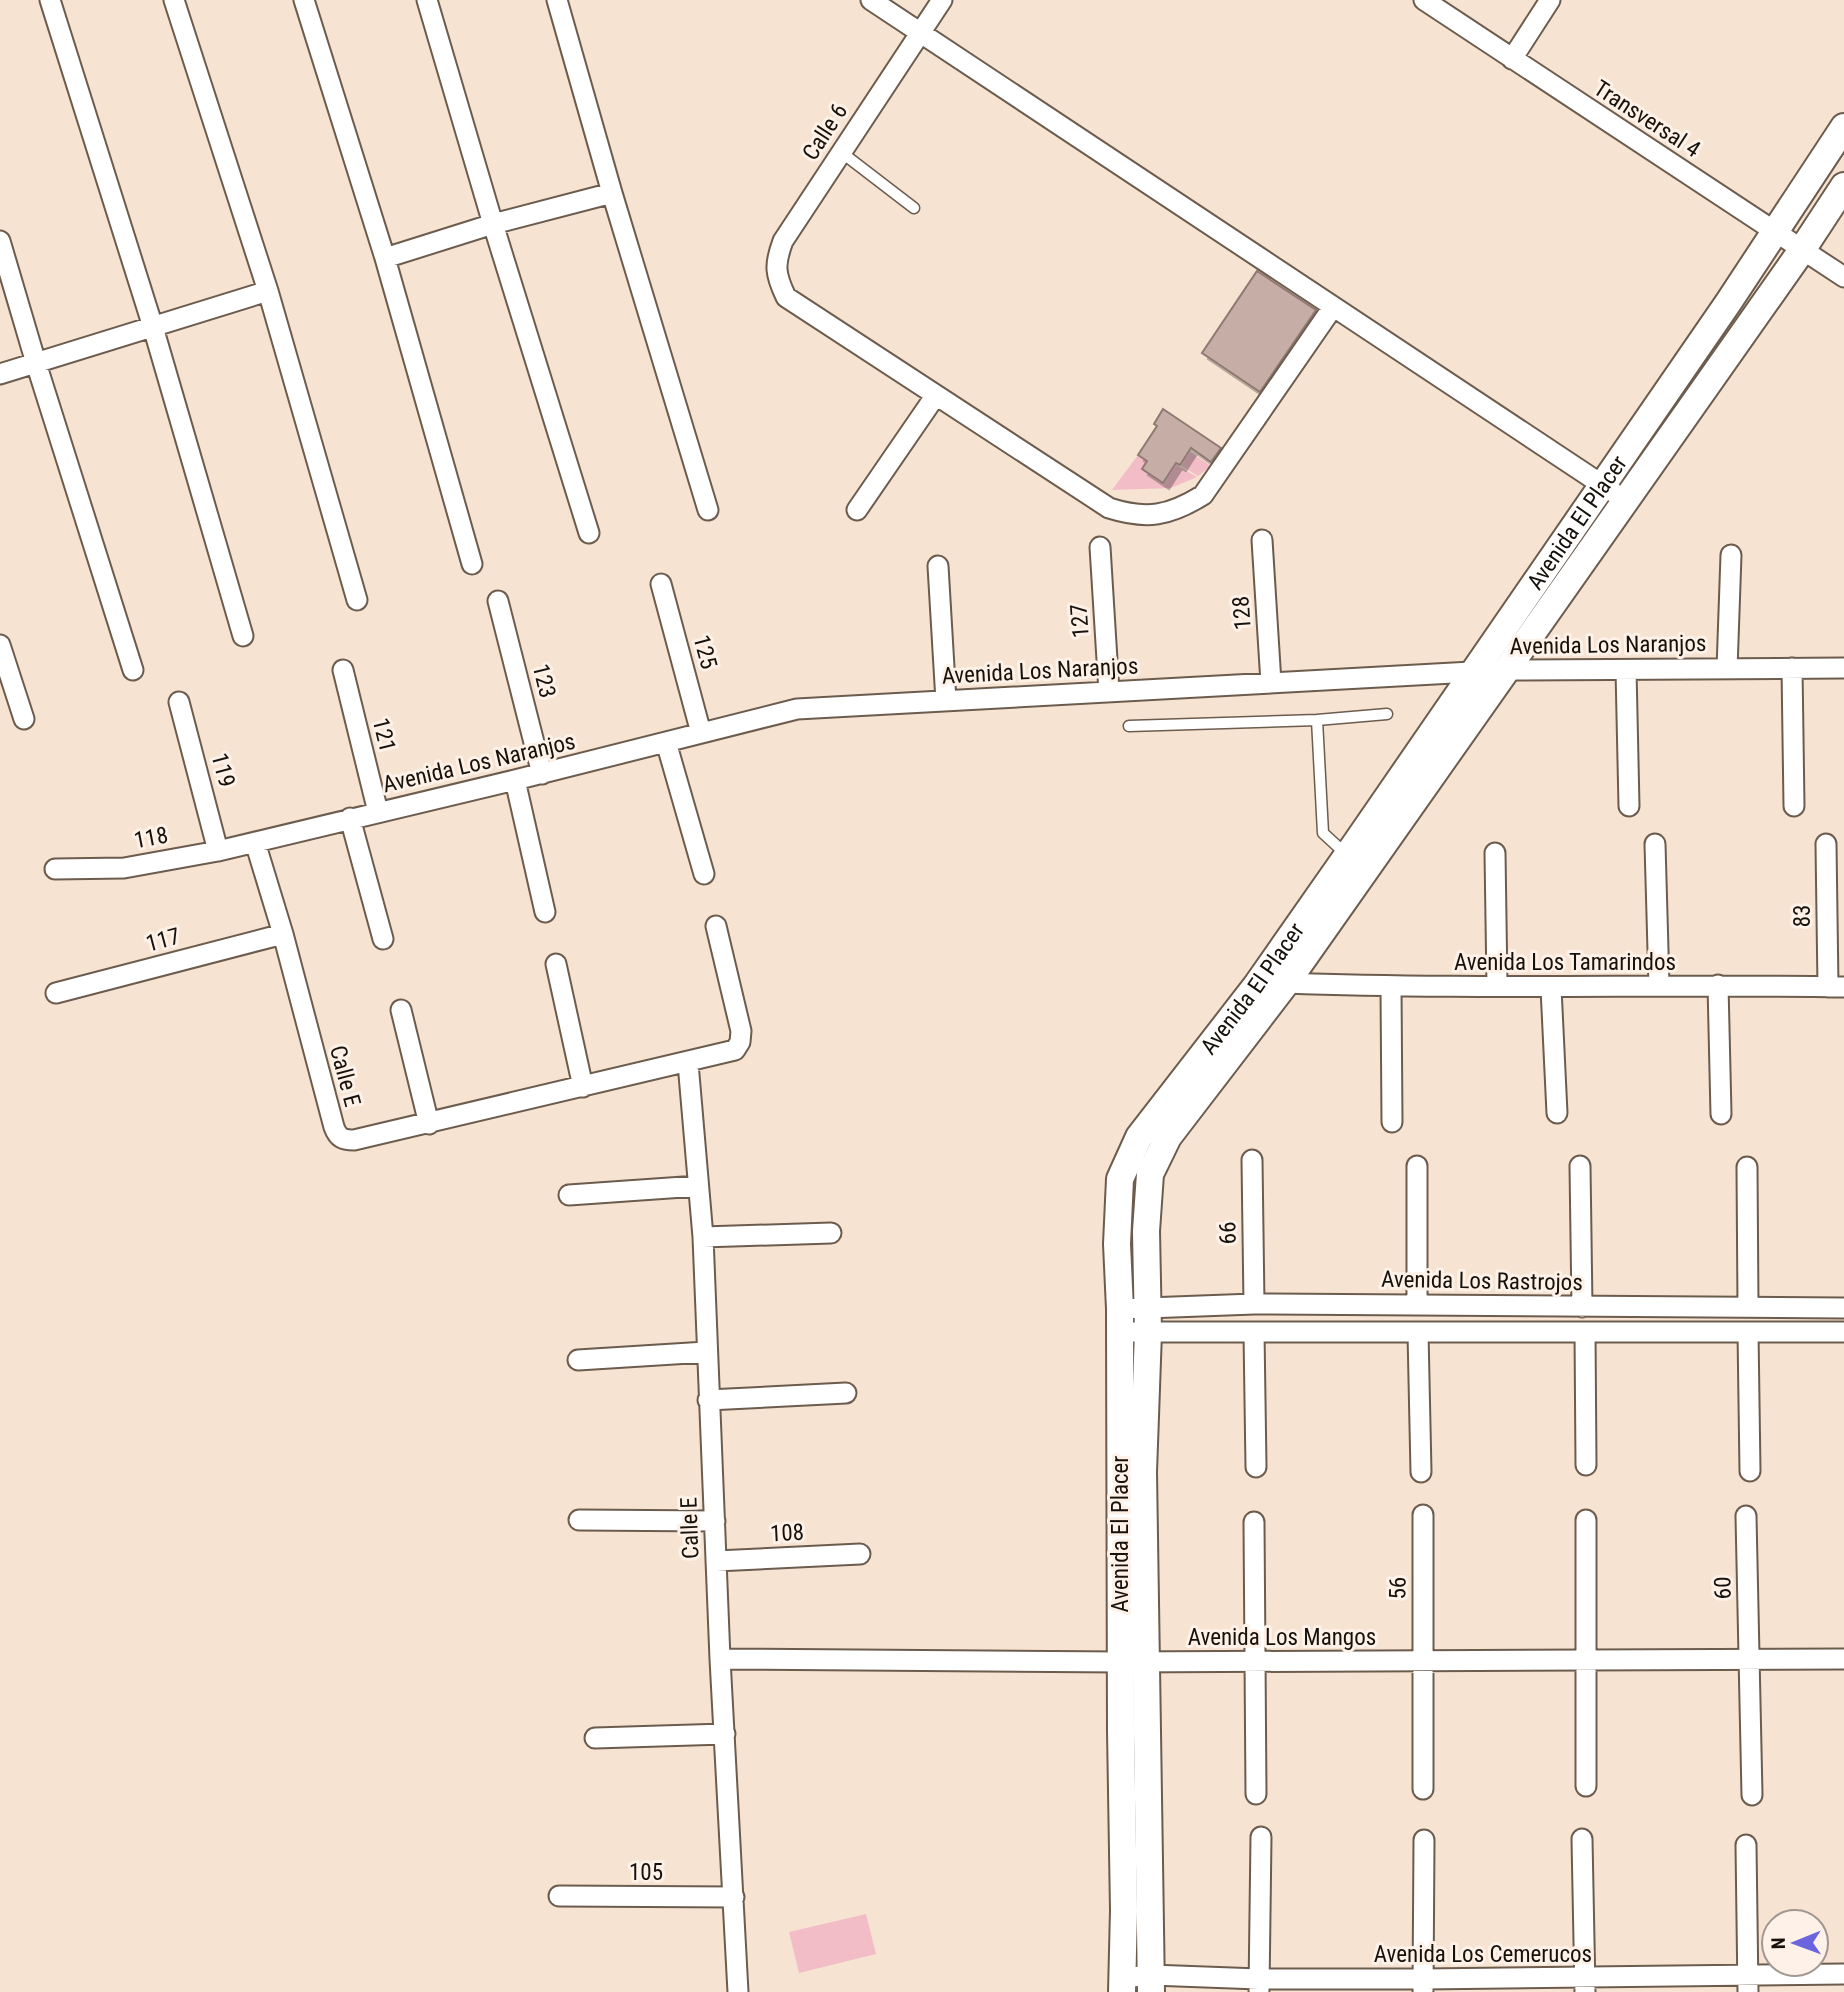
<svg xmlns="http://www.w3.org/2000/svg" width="1844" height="1992" viewBox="0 0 1844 1992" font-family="'Roboto Condensed',sans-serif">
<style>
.green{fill:#f2bdc7}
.building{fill:#c6aea7;stroke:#907973;stroke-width:2;filter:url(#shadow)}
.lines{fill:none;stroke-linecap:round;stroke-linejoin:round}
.lane-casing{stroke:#6c5c4e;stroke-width:13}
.street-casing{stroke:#6c5c4e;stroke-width:23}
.secondary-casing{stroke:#6c5c4e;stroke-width:30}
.lane{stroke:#fff;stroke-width:10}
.street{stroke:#fff;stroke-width:19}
.secondary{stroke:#fff;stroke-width:26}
.labels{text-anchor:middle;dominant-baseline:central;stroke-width:6;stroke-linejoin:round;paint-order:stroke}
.street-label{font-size:23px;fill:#17110b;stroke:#fdf1e8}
</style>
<defs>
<filter id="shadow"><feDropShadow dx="6" dy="6" stdDeviation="0" flood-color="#0004"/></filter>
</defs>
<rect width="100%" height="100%" fill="#f6e3d2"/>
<path class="green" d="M1189 451 1211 466 1198 476 1180 465Z
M1138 455 1147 461 1142 469 1163 483 1175 464 1197 477 1171 488 1112 490Z
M866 1914 876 1954 799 1973 789 1932Z"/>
<path class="building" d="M1257 271 1316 310 1260 392 1202 353Z
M1163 409 1221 448 1211 462 1191 448 1180 465 1176 463 1163 483 1142 469 1147 461 1138 455 1157 426 1154 424Z"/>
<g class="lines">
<defs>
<path id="lane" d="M841 152 914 208
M1317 720 1387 714
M1129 726 1317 720 1323 833 1347 855"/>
<path id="street" d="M50 0 153 327 243 636
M174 0 268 291 357 600
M304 0 385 258 472 564
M427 0 493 224 589 533
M557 0 612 193 708 510
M871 0 1613 492
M942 0 783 241C774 265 775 274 786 297L1109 508C1147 520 1169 516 1203 495L1333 307
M1424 0 1844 277
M1512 59 1550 0
M0 241 36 363 133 670
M385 258 493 224 612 193
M0 374 268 291
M857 510 936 395
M1262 540 1271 683
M1100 547 1109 692
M938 566 946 701
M661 584 701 733
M498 601 542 774
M0 645 24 719
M1792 668 1794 806
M1727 669 1731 555
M343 670 378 812
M1626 670 1629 806
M179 702 218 851
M666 742 704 874
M515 780 545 912
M350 818 383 939
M255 842 283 934 334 1127C338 1138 343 1140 354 1140L735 1050 740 1042 741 1031 716 926
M1655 844 1659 986
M1826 844 1828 987
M1495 853 1497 986
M55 869 124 868 218 851 515 780 797 709 1508 670 1844 668
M556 964 583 1087
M1286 983C1472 990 1658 984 1844 987
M1718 985 1721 1114
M1391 987 1392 1122
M1551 988 1557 1113
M56 993 283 934
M401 1010 429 1124
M688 1063 703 1237 720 1659 738 1992
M1252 1160 1254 1304
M1417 1166V1305
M1580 1166 1582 1307
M1747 1167 1748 1306
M569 1195 698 1186
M703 1237 831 1233
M1120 1309 1254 1304 1844 1308
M1120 1332H1844
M1585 1332 1586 1465
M1748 1332 1750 1471
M1254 1333 1256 1467
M1418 1333 1421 1472
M578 1360 706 1352
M708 1400 846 1393
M1746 1516 1752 1795
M579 1520 715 1521
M1586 1520V1786
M1254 1522 1256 1794
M716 1561 860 1554
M720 1659 1121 1662 1844 1659
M595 1738 725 1734
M1423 1789V1515
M1582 1839 1585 1992
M1746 1845 1748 1992
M559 1896 734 1897
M1122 1978 1151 1975 1259 1979H1424L1844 1974
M1259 1990 1261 1837
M1423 1990 1424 1840"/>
<g id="secondary">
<path id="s1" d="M1122 1992 1124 1910 1121 1731 1120 1309 1117 1244 1120 1179 1139 1137 1256 986 1356 843 1728 303 1844 127"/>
<path d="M1151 1992 1143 1472 1148 1332 1146 1231 1150 1174 1168 1137 1286 983 1802 250 1844 186"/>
</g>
</defs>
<use href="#lane" class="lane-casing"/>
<use href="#street" class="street-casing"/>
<use href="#secondary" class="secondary-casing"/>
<use href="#lane" class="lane"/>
<use href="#street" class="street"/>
<use href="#secondary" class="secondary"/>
</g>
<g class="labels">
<g class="street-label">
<text transform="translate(1647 119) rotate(33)">Transversal 4</text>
<text transform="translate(825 132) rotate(-57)">Calle 6</text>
<text stroke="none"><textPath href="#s1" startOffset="1614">Avenida El Placer</textPath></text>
<text transform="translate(1242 613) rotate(-94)">128</text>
<text transform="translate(1080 621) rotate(-94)">127</text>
<text transform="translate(1608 645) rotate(-1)">Avenida Los Naranjos</text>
<text transform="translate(705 652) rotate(75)">125</text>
<text transform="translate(1040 671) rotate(-3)">Avenida Los Naranjos</text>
<text transform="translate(544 681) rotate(76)">123</text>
<text transform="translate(384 735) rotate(76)">121</text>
<text transform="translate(479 763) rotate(-13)">Avenida Los Naranjos</text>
<text transform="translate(223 770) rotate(75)">119</text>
<text transform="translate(151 838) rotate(-11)">118</text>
<text transform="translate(1802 916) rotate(-90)">83</text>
<text transform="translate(163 940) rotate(-15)">117</text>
<text x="1565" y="962">Avenida Los Tamarindos</text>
<text stroke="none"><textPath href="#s1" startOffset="1046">Avenida El Placer</textPath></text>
<text transform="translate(345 1076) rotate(75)">Calle E</text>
<text transform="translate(1228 1233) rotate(-91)">66</text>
<text transform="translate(1482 1281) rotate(1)">Avenida Los Rastrojos</text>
<text transform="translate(690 1528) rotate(-92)">Calle E</text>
<text transform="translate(787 1533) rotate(-3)">108</text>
<text transform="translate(1120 1534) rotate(-90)">Avenida El Placer</text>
<text transform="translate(1398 1588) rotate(-89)">56</text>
<text transform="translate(1723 1588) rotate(-91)">60</text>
<text x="1282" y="1637">Avenida Los Mangos</text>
<text x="646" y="1872">105</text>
<text x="1483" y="1954">Avenida Los Cemerucos</text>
</g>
</g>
<g transform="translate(1795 1943) rotate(269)"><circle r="33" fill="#fdf1e8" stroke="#a19790" stroke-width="2"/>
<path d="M0-5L12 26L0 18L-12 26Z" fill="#6c64de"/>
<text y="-10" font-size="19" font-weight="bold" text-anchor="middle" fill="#17110b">N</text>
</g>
</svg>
